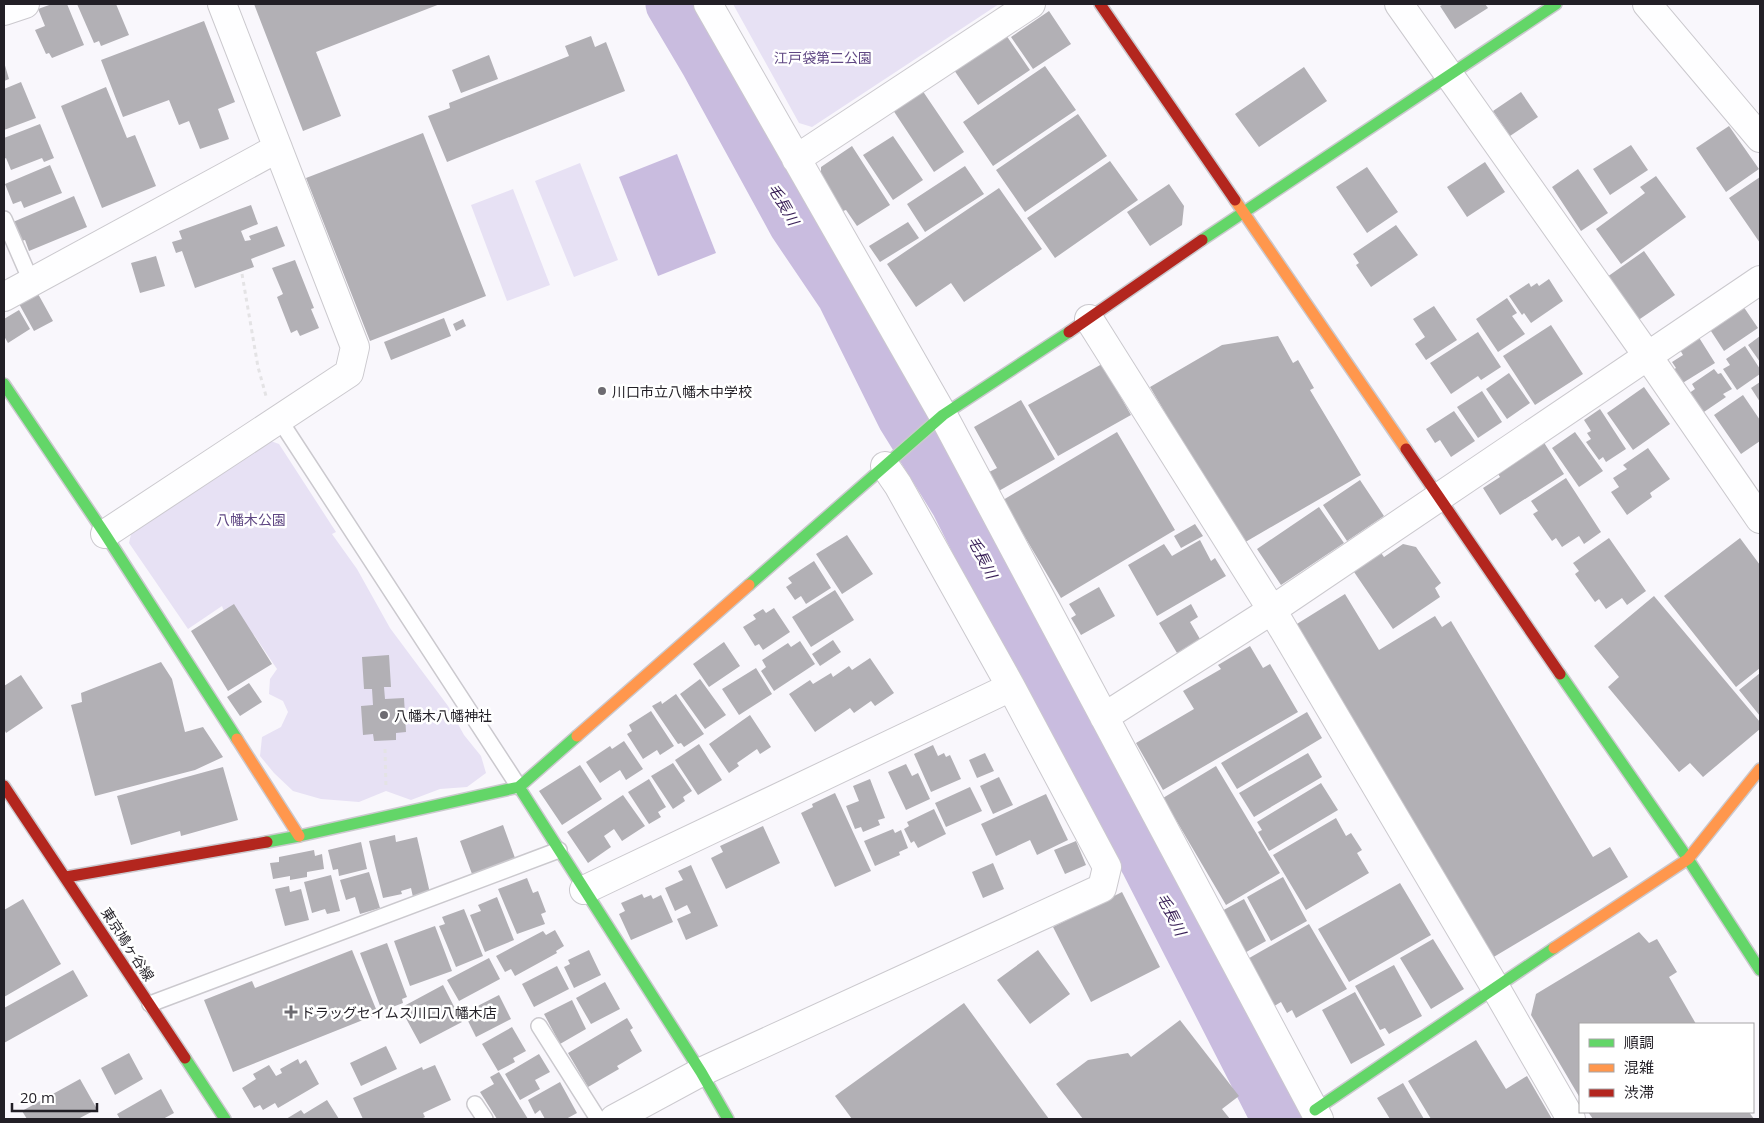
<svg xmlns="http://www.w3.org/2000/svg" width="1764" height="1123" viewBox="0 0 1764 1123" font-family="'Open Sans','Noto Sans JP',sans-serif">
<style>
.green{fill:#e7e1f4}
.water{fill:#c9bcdf}
.lines{fill:none;stroke-linecap:round;stroke-linejoin:round}
.river{stroke:#c9bcdf;stroke-width:51}
.building{fill:#b2b0b5}
.lane-casing{stroke:#cbc9ce;stroke-width:18}
.street-casing{stroke:#cbc9ce;stroke-width:30}
.fast-casing{stroke:#cbc9ce;stroke-width:14}
.slow-casing{stroke:#cbc9ce;stroke-width:14}
.jam-casing{stroke:#cbc9ce;stroke-width:14}
.path{stroke:#e4e3e5;stroke-width:3;stroke-dasharray:4 4;stroke-linecap:butt}
.lane{stroke:#fefeff;stroke-width:15}
.street{stroke:#fefeff;stroke-width:28}
.fast{stroke:#63d668;stroke-width:11}
.slow{stroke:#ff974d;stroke-width:11}
.jam{stroke:#b3261e;stroke-width:11}
.poi-dot{fill:#6d6b71;stroke:#fff;stroke-width:2}
.labels{text-anchor:middle;dominant-baseline:central;stroke-width:5;stroke-linejoin:round;paint-order:stroke}
.park-label{font-size:14px;fill:#5f4783;stroke:#fff}
.poi-label{font-size:14px;fill:#221f26;stroke:#fff;text-anchor:start}
.street-label{font-size:14px;fill:#221f26;stroke:#fff}
.water-label{font-size:15px;font-style:italic;fill:#381f57;stroke:#fff}
</style>
<rect width="100%" height="100%" fill="#f9f7fc"/>
<path class="green" d="M733 4H999L812 127 799 123Z
M580 163 618 260 574 277 535 181Z
M513 189 550 285 507 301 471 205Z
M268 440 279 444 336 532 332 534 357 569 390 628 448 706 464 735 481 756 486 773 467 787 440 789 411 800 386 791 359 802 321 799 293 791 274 773 260 756 262 737 281 727 288 712 283 701 269 694 270 679 277 669 254 635 228 622 222 606 188 629 129 543 132 530Z"/>
<path class="water" d="M677 154 716 253 658 276 619 177Z"/>
<g class="lines">
<path class="river" d="M671 4 706 63 794 224 842 295 902 416 956 503 1068 726 1145 861 1277 1119"/>
</g>
<path class="building" d="M52 4H67L84 45 52 58 49 53 46 54 35 30 45 26 38 9Z
M77 4H116L129 35 101 46 99 41 94 43Z
M254 4H440L316 52 341 116 303 131Z
M1444 4H1485L1488 8 1455 29 1440 6Z
M1049 11 1071 44 1033 69 1011 37Z
M204 21 235 102 218 109 229 139 200 149 189 121 179 125 169 100 123 117 101 60Z
M1006 35 1030 70 978 105 954 70Z
M591 36 595 47 606 42 625 91 447 162 428 116 450 108 449 103 569 56 565 46Z
M489 55 498 79 461 93 452 70Z
M4 62 9 79 4 81Z
M1045 66 1076 110 993 166 963 122Z
M1304 67 1327 101 1259 147 1235 114Z
M21 82 36 118 4 130V89Z
M106 87 127 138 135 135 156 186 102 208 61 106Z
M920 87 964 152 934 172 891 107Z
M1521 92 1538 117 1510 136 1493 111Z
M1078 114 1107 156 1025 212 996 170Z
M40 124 54 158 44 162 42 158 11 170 6 158 4 159V138Z
M1729 126 1759 169 1726 192 1696 148Z
M423 133 486 296 370 341 306 178Z
M893 136 923 180 893 200 863 155Z
M1631 145 1648 170 1610 195 1593 169Z
M852 146 890 205 857 226 846 210 843 211 821 177V167Z
M1110 161 1138 200 1055 258 1027 218Z
M1485 162 1505 192 1467 217 1447 187Z
M50 165 62 193 24 208 21 201 13 204 5 184Z
M965 166 984 194 925 232 907 204Z
M1367 167 1398 212 1367 233 1336 187Z
M1578 169 1608 213 1581 231 1552 187Z
M1656 176 1686 217 1621 264 1596 229 1645 193 1640 187Z
M1760 177V243L1729 198Z
M1169 184 1184 206 1182 225 1150 246 1127 212Z
M999 188 1042 249 964 302 951 283 916 307 887 264Z
M74 196 87 227 29 251 25 240 21 241 13 222Z
M251 205 258 224 241 231 245 241 251 240 249 236 277 226 285 246 251 259 254 267 195 288 182 251 176 253 172 242 182 239 179 231Z
M908 222 919 238 880 262 869 246Z
M1396 225 1418 255 1371 287 1356 265 1359 263 1353 254Z
M1644 251 1675 295 1637 321 1607 277Z
M156 256 165 286 140 293 131 263Z
M295 260 314 308 311 309 319 328 300 336 297 330 291 333 277 297 283 294 272 268Z
M1549 279 1563 301 1531 323 1524 313 1522 315 1509 296 1529 283 1531 287 1537 283 1539 286Z
M37 292 53 321 34 331 18 302Z
M1507 298 1517 313 1512 316 1525 334 1498 352 1476 319Z
M1434 306 1457 340 1426 360 1415 344 1425 337 1413 319Z
M1743 306 1758 328 1724 351 1709 328Z
M19 310 30 329 8 343 4 336V319Z
M444 318 451 336 391 360 384 342Z
M463 319 466 326 456 331 453 324Z
M1551 325 1583 374 1535 405 1503 356Z
M1478 332 1501 367 1481 380 1478 376 1451 394 1430 363Z
M1278 336 1293 363 1298 360 1314 388 1310 390 1361 475 1242 544 1174 435 1177 433 1150 387 1222 345Z
M1698 336 1715 363 1681 384 1673 370 1676 368 1672 362 1683 355 1679 348Z
M1760 336V362L1748 345Z
M1745 346 1760 369V374L1737 390 1723 369 1730 365 1726 359Z
M1102 364 1131 415 1058 456 1028 405Z
M1714 369 1718 374 1721 373 1732 389 1723 394 1726 397 1701 414 1688 394 1695 389 1692 384Z
M1509 373 1530 403 1507 419 1486 389Z
M1760 382V402L1751 388Z
M1644 387 1670 424 1633 450 1607 413Z
M1482 391 1502 422 1478 438 1457 407Z
M1743 395 1760 420V441L1741 454 1714 415Z
M1021 400 1055 459 997 492 987 473 997 468 974 427Z
M1600 409 1626 449 1606 462 1603 457 1599 460 1586 442 1591 439 1587 433 1591 431 1584 420Z
M1454 411 1475 441 1451 457 1440 440 1435 443 1426 429Z
M1117 432 1175 530 1061 598 1003 500Z
M1575 432 1603 471 1579 487 1552 448Z
M1543 441 1564 474 1500 515 1483 488 1500 477 1497 472Z
M1648 448 1670 479 1650 493 1652 497 1627 515 1611 492 1619 487 1613 478 1627 469 1623 465Z
M1566 478 1601 532 1584 544 1579 536 1562 547 1556 538 1552 541 1533 514 1538 511 1531 501Z
M1360 480 1384 516 1347 541 1323 505Z
M1319 507 1344 543 1281 585 1257 549Z
M1195 524 1203 536 1181 548 1174 536Z
M847 535 873 574 842 594 816 554Z
M1609 538 1646 591 1627 605 1622 598 1606 609 1599 599 1595 602 1575 574 1579 571 1573 563Z
M1740 538 1760 565V668L1736 687 1664 596Z
M1200 540 1211 561 1215 558 1226 576 1157 616 1128 565 1164 544 1172 556Z
M1403 544 1416 547 1441 583 1435 588 1440 597 1393 629 1352 569 1379 550 1384 557Z
M814 561 831 588 806 604 801 596 795 600 786 587 792 583 788 578Z
M1099 587 1115 616 1081 635 1071 618 1076 615 1069 604Z
M835 590 854 620 811 647 792 617Z
M1345 594 1379 650 1435 616 1442 627 1451 621 1593 857 1610 847 1628 877 1492 958 1292 627Z
M1654 596 1760 722V729L1703 777 1690 763 1679 772 1608 687 1619 677 1594 646Z
M234 604 272 664 228 691 191 631Z
M1191 604 1198 617 1190 622 1200 639 1177 653 1159 623Z
M774 608 790 632 763 650 759 644 755 646 743 627 756 619 753 615 763 609 766 613Z
M833 640 841 652 820 666 812 654Z
M800 641 815 664 774 691 761 671 766 667 762 660 788 643 791 647Z
M724 642 740 666 709 687 693 664Z
M1250 646 1263 668 1270 664 1298 712 1163 790 1136 743 1194 709 1183 691 1221 669 1218 665Z
M389 655 391 687H384L385 699 404 698 406 732 396 733V740L374 741 373 734 363 735 361 706 373 705 372 689H364L362 657Z
M870 658 894 693 875 706 871 701 854 713 850 708 815 732 789 694 810 680 813 684 831 673 833 677 849 666 852 670Z
M161 662 172 679 185 732 203 727 223 757 195 770 95 796 71 705 82 702 81 693Z
M756 668 772 694 739 715 722 689Z
M1760 673V716L1739 690Z
M21 675 43 708 6 733 4 729V686Z
M700 679 726 715 705 729 680 694Z
M249 683 262 702 240 716 227 697Z
M676 694 704 734 684 747 681 743 678 744 652 706 661 701 662 704Z
M651 711 674 746 660 755 657 750 643 759 627 734 632 731 629 725Z
M1307 712 1322 738 1237 789 1221 763Z
M750 715 771 747 760 754 757 749 737 763 739 766 729 773 709 744Z
M624 741 643 769 626 780 620 770 600 783 586 762 610 746 612 749Z
M699 744 722 780 698 795 675 760Z
M933 745 938 756 944 753 946 757 950 755 961 779 931 792 914 754Z
M985 753 994 771 977 778 969 760Z
M1308 753 1322 777 1254 817 1239 793Z
M673 763 692 791 683 797 685 801 673 809 651 776Z
M906 764 912 776 918 773 930 799 906 810 888 772Z
M580 765 602 799 562 825 539 791Z
M1216 766 1280 873 1226 905 1163 798Z
M223 767 238 820 181 836 180 831 131 845 117 796Z
M999 777 1013 805 993 814 980 786Z
M649 779 666 807 658 812 661 817 649 824 628 792Z
M870 779 885 818 878 820 880 825 863 832 861 827 855 829 846 806 859 801 853 786Z
M1321 783 1338 810 1269 851 1258 832 1262 830 1257 822Z
M970 787 982 811 946 827 935 803Z
M835 793 871 871 835 887 801 813 813 807 812 804Z
M1046 794 1068 840 1037 855 1030 840 996 856 981 824Z
M623 795 645 826 622 841 614 829 604 836 611 847 588 863 567 832Z
M934 809 946 834 918 848 914 841 911 843 904 829 909 826 907 822Z
M1336 818 1346 836 1351 833 1362 850 1357 853 1369 873 1306 910 1273 855Z
M503 825 515 858 472 874 460 841Z
M763 826 780 863 726 889 711 858 723 852 720 846Z
M893 829 895 833 901 830 908 848 899 852 900 855 875 866 864 841Z
M395 835 396 842 417 837 430 893 413 897 411 888 401 891 402 894 383 898 369 841Z
M1076 841 1086 865 1065 874 1054 850Z
M361 842 367 869 339 876 338 869 333 870 328 850Z
M314 850 315 856 322 854 324 869 307 872V877L290 880V876L273 879 270 863 279 862V857Z
M993 863 1004 889 983 898 972 872Z
M691 865 718 926 686 940 677 919 691 913 687 905 675 911 665 888 683 880 678 871Z
M369 872 380 908 360 914 355 897 346 900 340 880Z
M331 875 340 911 327 914 325 909 312 913 304 882Z
M1283 877 1307 921 1271 941 1247 897Z
M527 878 533 893 538 891 546 912 541 914 545 924 517 934 498 889Z
M1400 883 1431 935 1349 982 1318 929Z
M289 886 290 892 301 889 309 920 285 926 275 889Z
M1122 892 1160 967 1091 1002 1053 927Z
M642 894 644 898 651 895 653 899 661 895 673 922 631 940 619 914 625 911 621 903Z
M497 897 514 940 485 952 470 915 481 911 478 905Z
M23 899 61 964 4 997V910Z
M1244 899 1266 941 1241 955 1218 913Z
M464 909 483 956 456 967 439 926 445 924 442 917Z
M1309 924 1347 989 1296 1018 1292 1010 1287 1013 1281 1002 1271 1008 1244 961Z
M435 926 452 971 410 986 394 941Z
M555 930 564 946 556 951 557 953 515 976 511 969 505 972 496 956 543 931 546 935Z
M1639 932 1649 943 1657 939 1677 972 1669 977 1696 1024H1580V1098L1531 1015 1536 994Z
M1433 939 1464 989 1431 1009 1400 958Z
M387 943 407 997 402 999 403 1003 382 1011 360 953Z
M352 950 378 1014 233 1072 204 1000 252 981 255 988Z
M589 950 601 975 574 988 564 967 570 964 568 960Z
M1038 950 1070 994 1030 1024 997 980Z
M489 958 500 979 459 1001 447 980Z
M1394 965 1422 1016 1389 1034 1385 1028 1380 1030 1355 986Z
M557 966 569 989 534 1007 522 984Z
M73 970 88 996 4 1043V1008Z
M605 982 620 1009 591 1024 576 998Z
M443 985 462 1022 420 1044 402 1011 405 1009 404 1006Z
M1355 992 1385 1045 1351 1064 1322 1010Z
M499 995 511 1019 476 1037 464 1013Z
M572 1000 586 1029 560 1044 544 1014Z
M964 1003 1049 1119H852L835 1096Z
M627 1018 633 1028 630 1030 642 1051 617 1066 619 1069 588 1087 568 1053Z
M1180 1020 1239 1096 1222 1109 1230 1119H1083L1056 1084 1088 1060 1128 1053 1131 1057Z
M512 1027 526 1051 513 1058 515 1062 498 1071 482 1044Z
M1476 1040 1506 1089 1527 1076 1552 1119H1431L1408 1081Z
M386 1046 397 1069 361 1086 350 1063Z
M129 1053 143 1079 115 1095 101 1068Z
M539 1054 550 1072 535 1080 540 1089 520 1100 505 1074Z
M298 1059 300 1064 306 1060 319 1084 278 1108 275 1103 263 1110 260 1105 254 1108 242 1088 256 1079 253 1074 269 1065 276 1076 282 1073 280 1069Z
M435 1065 451 1100 423 1113 425 1117 421 1119H363L353 1098 422 1067 423 1070Z
M499 1072 528 1119H497L480 1092 494 1084 490 1077Z
M80 1079 97 1109 78 1119H27L22 1111Z
M560 1082 577 1113 566 1119H545L540 1110 535 1114 528 1100Z
M1403 1083 1424 1119H1390L1377 1098Z
M161 1089 174 1113 163 1119H120L117 1114Z
M327 1100 339 1119H286L301 1110 304 1114Z
M1588 1112H1749L1754 1119H1593Z"/>
<g class="lines">
<defs>
<path id="lane" d="M4 219 31 281
M279 419 519 787
M150 1004 559 850
M539 1026 598 1119
M475 1104 485 1119"/>
<path id="street" d="M708 4 943 415 1319 1119
M1399 4 1647 355 1760 519
M1647 4 1760 138
M4 11 25 4
M796 159 1031 4
M4 297 278 148
M1089 319 1272 610 1495 987 1571 1119
M105 534 349 373 355 347 222 4
M1104 717 1272 610 1760 280
M584 890 1011 687
M614 1119 701 1072 1102 888 1107 867 1011 687 898 485 885 466"/>
<path id="fast" d="M1202 240 1556 4
M4 384 105 534 237 739
M749 585 943 415 1069 332
M1560 674 1688 859 1760 970
M519 787 701 1072 728 1119
M267 842 299 836 519 787 577 736
M185 1058 225 1119
M1315 1110 1554 948"/>
<path id="slow" d="M1235 200 1406 449
M577 736 749 585
M237 739 299 836
M1554 948 1688 859 1760 769"/>
<path id="jam" d="M1100 4 1235 200
M1069 332 1202 240
M1406 449 1560 674
M4 786 185 1058
M66 877 267 842"/>
</defs>
<use href="#lane" class="lane-casing"/>
<use href="#street" class="street-casing"/>
<use href="#fast" class="fast-casing"/>
<use href="#slow" class="slow-casing"/>
<use href="#jam" class="jam-casing"/>
<path class="path" d="M242 274 258 367 266 396
M385 749 386 789"/>
<use href="#lane" class="lane"/>
<use href="#street" class="street"/>
<use href="#fast" class="fast"/>
<use href="#slow" class="slow"/>
<use href="#jam" class="jam"/>
</g>
<g class="poi-dot">
<circle cx="602" cy="391" r="5"/>
<circle cx="384" cy="715" r="5"/>
<path d="M288.5 1004.5h5v5h5v5h-5v5h-5v-5h-5v-5h5z"/>
</g>
<g class="labels">
<g class="park-label">
<text x="823" y="57">江戸袋第二公園</text>
<text x="251" y="519">八幡木公園</text>
</g>
<g class="poi-label">
<text x="612" y="391">川口市立八幡木中学校</text>
<text x="394" y="715">八幡木八幡神社</text>
<text x="301" y="1012">ドラッグセイムス川口八幡木店</text>
</g>
<g class="street-label">
<text transform="translate(128 944) rotate(57)">東京鳩ヶ谷線</text>
</g>
<g class="water-label">
<text transform="translate(784 204) rotate(60)">毛長川</text>
<text transform="translate(983 557) rotate(63)">毛長川</text>
<text transform="translate(1172 914) rotate(63)">毛長川</text>
</g>
</g>
<rect width="1764" height="1123" fill="none" stroke="#221f26" stroke-width="10"/>
<rect x="1579" y="1023" width="175" height="90" fill="#ffffff" stroke="#a7a5a8"/>
<rect x="1589" y="1039" width="25" height="8" fill="#63d668" stroke="#a7a5a8"/>
<text x="1624" y="1048" font-size="15" fill="#221f26">順調</text>
<rect x="1589" y="1064" width="25" height="8" fill="#ff974d" stroke="#a7a5a8"/>
<text x="1624" y="1073" font-size="15" fill="#221f26">混雑</text>
<rect x="1589" y="1089" width="25" height="8" fill="#b3261e" stroke="#a7a5a8"/>
<text x="1624" y="1098" font-size="15" fill="#221f26">渋滞</text>
<path d="M12 1103v8h85v-8" fill="none" stroke="#221f26" stroke-width="2.5"/>
<text x="20" y="1103" font-size="15" fill="#221f26" stroke="#ffffff" stroke-width="4" paint-order="stroke">20 m</text>
</svg>
